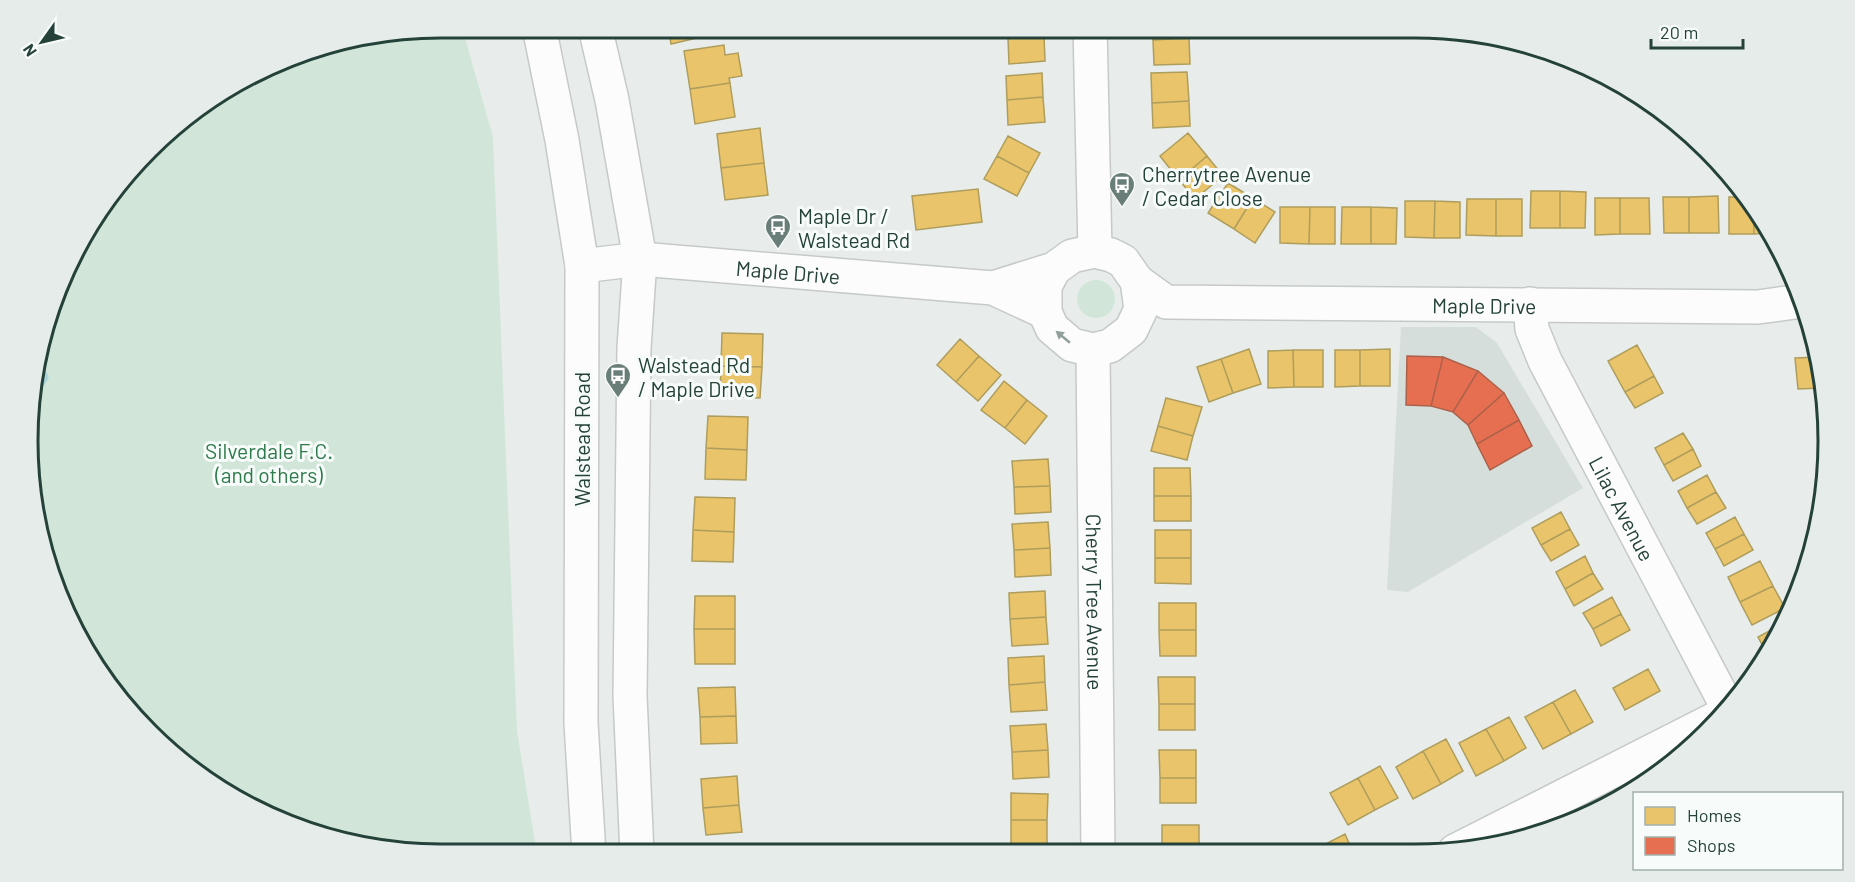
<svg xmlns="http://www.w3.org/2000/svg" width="1855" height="882" viewBox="0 0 1855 882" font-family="Barlow,sans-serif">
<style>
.built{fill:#d6dedb}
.green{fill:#d1e6d8}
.homes{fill:#e9c46a;stroke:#ae9d5c;stroke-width:1.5}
.shops{fill:#e76f51;stroke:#ac624a;stroke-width:1.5}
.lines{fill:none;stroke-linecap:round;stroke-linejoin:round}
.stream{stroke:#a9d4db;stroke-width:9}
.minor-casing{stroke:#c5cac8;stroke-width:36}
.minor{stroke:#fcfcfc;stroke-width:33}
.oneway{fill:#909f9b}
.labels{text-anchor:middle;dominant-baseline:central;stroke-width:6;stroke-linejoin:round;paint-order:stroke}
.poi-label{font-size:21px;fill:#24423a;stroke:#f7fbf9;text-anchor:start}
.street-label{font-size:21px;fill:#24423a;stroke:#f7fbf9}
.park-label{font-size:21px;fill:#2d7a4b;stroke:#f7fbf9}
.rim{fill:none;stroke:#24423a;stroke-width:3}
</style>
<rect width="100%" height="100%" fill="#e8edeb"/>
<path class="built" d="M1401 327H1476L1497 343 1583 488 1408 592 1387 590Z"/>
<path class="green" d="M441 27H462L493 137 517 731 537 855H441L360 847 282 823 168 752 112 693 70 624 31 495 35 360 83 234 130 168 189 113 308 49Z
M1077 299a19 19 0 1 1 38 0a19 19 0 1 1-38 0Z"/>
<path class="homes" d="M668 27H709L710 35 671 44Z
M1007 27H1043L1044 36 1008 38Z
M1152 27H1189V38L1153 40Z
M1044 36 1045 61 1009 64 1008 38Z
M1189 38 1190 64 1154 65 1153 40Z
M724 45 725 55 738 53 742 76 729 78 730 83 690 89 684 51Z
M1187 72 1189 101 1152 103 1151 73Z
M1042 73 1043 97 1007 100 1006 76Z
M730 83 735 117 695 124 690 89Z
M1043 97 1045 122 1008 125 1007 100Z
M1189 101 1190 126 1153 128 1152 103Z
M760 128 764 163 721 168 717 134Z
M1188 133 1207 156 1179 180 1160 156Z
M1008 136 1040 153 1029 173 997 156Z
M997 156 1029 173 1017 196 984 179Z
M1207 156 1223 176 1195 199 1179 180Z
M764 163 768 195 725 200 721 168Z
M1228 183 1253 198 1234 229 1208 213Z
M978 189 982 222 916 230 912 196Z
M1531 191H1560V228H1530Z
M1560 191 1586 192 1585 228H1560Z
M1718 196 1719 233H1689V197Z
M1663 197H1689V233H1664Z
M1729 197H1747L1754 206V234H1729Z
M1253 198 1275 212 1255 243 1234 229Z
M1595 198H1620V234L1595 235Z
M1620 198H1649L1650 234H1620Z
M1467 199H1496V236L1466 235Z
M1496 199H1522V236H1496Z
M1405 201H1435L1434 238 1405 237Z
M1435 201 1460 202V238H1434Z
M1754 206 1758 211 1770 233 1754 234Z
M1280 207H1310L1309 244 1280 243Z
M1310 207H1335V244H1309Z
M1342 207H1371V244H1341Z
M1371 207 1397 208 1396 244H1371Z
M722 333 763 334 762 367 721 366Z
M960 339 979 356 956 382 937 365Z
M1637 345 1654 376 1625 392 1608 361Z
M1249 349 1261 384 1233 393 1221 359Z
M1390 349V386H1360V350Z
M1293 350 1294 387 1268 388V351Z
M1293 350H1323V387H1294Z
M1335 350H1360V386L1335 387Z
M979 356 1001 375 978 401 956 382Z
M1819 357 1822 388 1798 389 1795 358Z
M1221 359 1233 393 1209 402 1197 367Z
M721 366 762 367 760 398 720 396Z
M1654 376 1663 393 1635 408 1625 392Z
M1004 381 1027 400 1005 428 981 410Z
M1166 398 1202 407 1193 436 1158 426Z
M1027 400 1047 416 1025 444 1005 428Z
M708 416 748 417 747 450 706 448Z
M1158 426 1193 436 1187 460 1151 451Z
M1683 433 1693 449 1664 465 1655 448Z
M706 448 747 450 746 480 705 479Z
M1693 449 1701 466 1673 481 1664 465Z
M1048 459 1050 486 1014 487 1012 461Z
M1154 468H1190L1191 496H1154Z
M1707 475 1716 492 1687 508 1678 491Z
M1050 486 1051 512 1015 514 1014 487Z
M1716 492 1726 508 1697 524 1687 508Z
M1154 496H1191V521H1154Z
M695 497 735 498 734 532 693 530Z
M1561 512 1570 529 1541 545 1532 528Z
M1735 517 1744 534 1715 549 1706 533Z
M1048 522 1050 548 1014 550 1012 524Z
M1570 529 1579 545 1551 561 1541 545Z
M693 530 734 532 733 562 692 561Z
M1155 530H1191V558H1155Z
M1744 534 1753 550 1724 566 1715 549Z
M1050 548 1051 575 1015 577 1014 550Z
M1585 556 1593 573 1565 589 1556 572Z
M1155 558H1191V584L1155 583Z
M1760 561 1773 586 1740 602 1728 577Z
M1593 573 1603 589 1574 606 1565 589Z
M1773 586 1785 608 1752 625 1740 602Z
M1045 591 1046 617 1010 619 1009 593Z
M695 596H735V629H694Z
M1612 597 1621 614 1593 629 1583 613Z
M1159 603H1196V630H1159Z
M1621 614 1630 630 1601 646 1593 629Z
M1046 617 1048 644 1012 646 1010 619Z
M1782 624 1766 652 1758 637Z
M694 629H735V664H695Z
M1159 630H1196V656H1160Z
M1044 656 1045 682 1009 685 1008 658Z
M1648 669 1660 691 1625 710 1613 688Z
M1158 677H1195V704H1159Z
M1045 682 1047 710 1011 712 1009 685Z
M735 687 736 716 700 717 698 688Z
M1575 690 1593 722 1571 734 1553 702Z
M1553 702 1571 734 1543 749 1525 717Z
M1159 704H1195V730H1159Z
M736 716 737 743 701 744 700 717Z
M1509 717 1526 748 1504 761 1486 729Z
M1046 724 1048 750 1012 752 1010 726Z
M1486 729 1504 761 1476 776 1459 743Z
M1446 739 1463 771 1441 784 1423 751Z
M1048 750 1049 777 1013 779 1012 752Z
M1159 750H1196V778H1160Z
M1423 751 1441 784 1413 799 1396 767Z
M1380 766 1398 798 1375 810 1358 778Z
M737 776 739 805 703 808 701 779Z
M1160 778H1196V803H1160Z
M1358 778 1375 810 1348 825 1330 793Z
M1011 793 1048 794 1047 820H1011Z
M739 805 742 832 706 835 703 808Z
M1011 820H1047V847L1011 846Z
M1162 825H1199V852H1162Z
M1345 834 1353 852H1312V851Z"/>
<path class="shops" d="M1407 356 1443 357 1431 406 1406 405Z
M1443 357 1478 371 1453 412 1431 406Z
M1478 371 1504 393 1468 425 1453 412Z
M1504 393 1519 420 1477 444 1468 425Z
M1519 420 1532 446 1490 470 1477 444Z"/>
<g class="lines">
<path class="stream" d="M34 393 44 377 35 365"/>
<defs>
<g id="minor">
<path d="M539 27 562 140 582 266 581 723 589 854"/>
<path d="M595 27 612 100 640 259 634 348 630 696 637 854"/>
<path d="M1090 27 1095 251"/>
<path id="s1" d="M582 266 640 259 993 288 1045 312"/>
<path id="s2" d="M1137 281 1166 302 1758 307 1802 301"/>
<path d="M993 288 1054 269 1072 256 1095 251 1111 255 1123 261 1137 281 1141 309 1131 330 1110 346 1093 350 1072 345 1052 328 1045 312V286L1054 269"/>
<path id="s3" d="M1530 304 1532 329 1545 361 1728 708"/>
<path id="s4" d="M1093 350 1098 853"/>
<path d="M1455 851 1719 717"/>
</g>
</defs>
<use href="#minor" class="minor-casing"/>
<use href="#minor" class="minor"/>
</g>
<defs><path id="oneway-solid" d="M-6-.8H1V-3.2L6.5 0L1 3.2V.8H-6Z" transform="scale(1.5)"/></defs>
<use class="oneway" href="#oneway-solid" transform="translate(1063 337) rotate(-140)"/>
<defs>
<symbol id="bus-pin" viewBox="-11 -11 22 30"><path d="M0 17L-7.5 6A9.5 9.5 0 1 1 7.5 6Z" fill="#697e78" stroke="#f7fbf9"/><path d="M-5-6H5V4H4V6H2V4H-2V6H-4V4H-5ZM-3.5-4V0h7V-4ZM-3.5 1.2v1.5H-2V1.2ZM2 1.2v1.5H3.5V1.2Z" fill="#fff"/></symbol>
</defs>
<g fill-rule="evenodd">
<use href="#bus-pin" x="1107" y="170" width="30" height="40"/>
<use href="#bus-pin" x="763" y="212" width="30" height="40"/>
<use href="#bus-pin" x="603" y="361" width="30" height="40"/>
</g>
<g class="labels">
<g class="poi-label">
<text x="1142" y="173">Cherrytree Avenue<tspan x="1142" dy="24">/ Cedar Close</tspan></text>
<text x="798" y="215">Maple Dr /<tspan x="798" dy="24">Walstead Rd</tspan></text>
<text x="638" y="364">Walstead Rd<tspan x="638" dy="24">/ Maple Drive</tspan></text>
</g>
<g class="street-label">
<text stroke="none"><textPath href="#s1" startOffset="207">Maple Drive</textPath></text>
<text stroke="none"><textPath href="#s2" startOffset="354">Maple Drive</textPath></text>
<text transform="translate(581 439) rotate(-90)">Walstead Road</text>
<text stroke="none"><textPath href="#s3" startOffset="226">Lilac Avenue</textPath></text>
<text stroke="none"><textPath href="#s4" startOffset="252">Cherry Tree Avenue</textPath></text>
</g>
<g class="park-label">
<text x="269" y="450">Silverdale F.C.<tspan x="269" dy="24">(and others)</tspan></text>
</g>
</g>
<path d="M0 0H1855V882H0ZM441 38H1415A403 403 0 0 1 1818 441V441A403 403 0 0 1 1415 844H441A403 403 0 0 1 38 441V441A403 403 0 0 1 441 38Z" fill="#e6ecea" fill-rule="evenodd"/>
<path class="rim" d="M441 38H1415A403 403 0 0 1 1818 441V441A403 403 0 0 1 1415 844H441A403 403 0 0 1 38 441V441A403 403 0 0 1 441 38Z"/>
<rect x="1633" y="792" width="210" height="78" fill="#f7fbf9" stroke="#a3b1ad" stroke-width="1.5"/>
<rect x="1645" y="807" width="30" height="18" fill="#e9c46a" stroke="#a3b1ad" stroke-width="1.5"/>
<text x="1687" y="822" font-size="18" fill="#24423a">Homes</text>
<rect x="1645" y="837" width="30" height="18" fill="#e76f51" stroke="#a3b1ad" stroke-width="1.5"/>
<text x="1687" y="852" font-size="18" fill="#24423a">Shops</text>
<g transform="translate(42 42) rotate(236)" stroke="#f7fbf9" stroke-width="4.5" paint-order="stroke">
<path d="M0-4.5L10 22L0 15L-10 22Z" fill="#24423a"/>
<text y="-9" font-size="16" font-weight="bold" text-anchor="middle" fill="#24423a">N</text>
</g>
<path d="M1651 39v9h92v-9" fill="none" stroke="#24423a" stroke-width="3"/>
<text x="1660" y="39" font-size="18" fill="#24423a" stroke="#f7fbf9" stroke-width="4.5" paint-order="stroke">20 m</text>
</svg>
